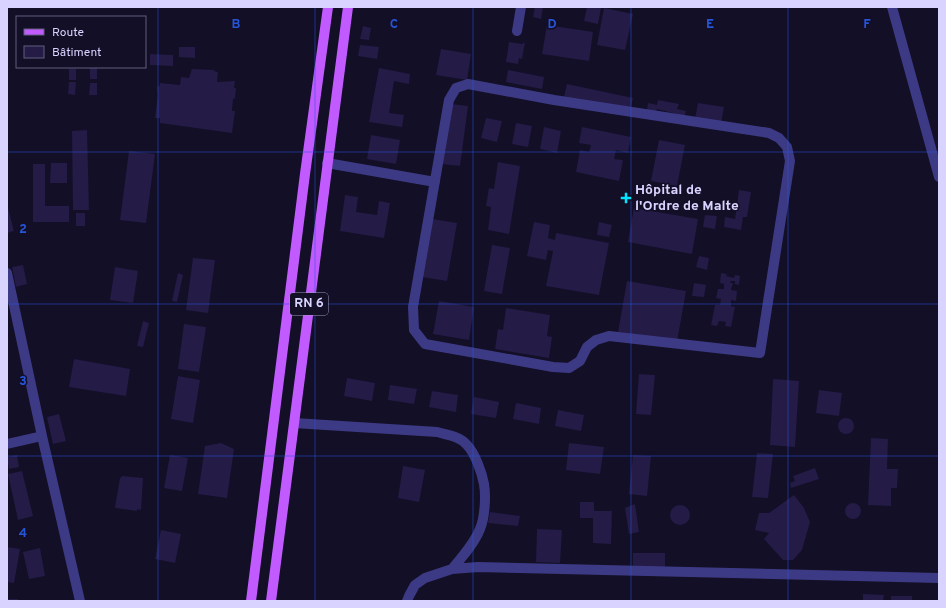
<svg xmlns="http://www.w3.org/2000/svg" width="946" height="608" viewBox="0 0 946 608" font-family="Overpass,sans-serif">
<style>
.building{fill:#241b47}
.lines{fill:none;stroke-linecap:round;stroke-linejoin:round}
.minor{stroke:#3d3a85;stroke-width:10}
.major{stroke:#c25bff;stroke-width:10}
.grid{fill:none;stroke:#2655da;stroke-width:1;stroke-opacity:0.55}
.poi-dot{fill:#00e5ff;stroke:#130f26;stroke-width:1.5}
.labels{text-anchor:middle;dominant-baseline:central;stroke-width:3;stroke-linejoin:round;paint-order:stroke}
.shield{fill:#130f26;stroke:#9e99be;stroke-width:1}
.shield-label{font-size:13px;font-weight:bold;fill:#d9d4ff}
.poi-label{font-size:14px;font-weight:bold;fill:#d9d4ff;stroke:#130f26;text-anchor:start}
.grid-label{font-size:13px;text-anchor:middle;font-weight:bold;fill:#2655da;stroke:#130f26;stroke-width:3;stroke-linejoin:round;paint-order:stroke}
</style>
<rect width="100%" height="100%" fill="#130f26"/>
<path class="building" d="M535 7H543L541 19 533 17Z
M587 7 601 8 598 24 584 21Z
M604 8 633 14 625 50 597 45Z
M547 25 593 32 589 61 542 54Z
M363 26 371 28 369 40 360 39Z
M509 42 522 44 525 42 522 59 519 58 518 64 506 62Z
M360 45 379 47 377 59 358 56Z
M179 47H195V58L179 57Z
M441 49 471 54 467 80 436 75Z
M150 54 173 55V66L150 65Z
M97 67V79H90V68Z
M379 68 410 74 409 84 394 81 389 113 404 115 402 127 369 122Z
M69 69H76V80H69Z
M192 69 214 70V71L218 72 217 82 235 81 234 88H236L235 98 233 99 232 111H235L232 133 160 123V118H155L158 95 157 86 159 87 160 83 180 85 181 77 189 78Z
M508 70 544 77 542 89 506 82Z
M69 82H76L75 95 68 94Z
M90 83H97V95H89Z
M567 84 633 98 630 111 564 97Z
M658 100 679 104 677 109 686 111 684 118 677 114 657 109 656 112 647 110 648 103 657 105Z
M698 103 724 107 721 123 695 119Z
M451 104 468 106 460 166 442 164Z
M486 118 502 121 497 142 481 138Z
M516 123 532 126 528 147 512 144Z
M544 127 561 131 557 153 540 149Z
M582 127 631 137 628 153 616 150 614 159 623 160 619 181 576 172 580 150 589 152 591 145 579 143Z
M87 130 89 210H73L72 131Z
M371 135 400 140 396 164 367 159Z
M659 140 685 145 677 186 651 181Z
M129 151 155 154 146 223 120 220Z
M498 162 520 166 509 234 488 230 491 207 486 206 489 188 494 189Z
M51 163H67V183H50Z
M33 164H45V206H69V222H33Z
M739 190 751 192 747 217H743L741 230 724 227 725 217 735 219Z
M345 195 358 197 356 212 377 215 379 201 390 203 384 238 340 231Z
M7 204 14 231 7 233Z
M634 208 698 219 692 254 628 242Z
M76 213H85V226H76Z
M705 215 717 216 715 229 703 227Z
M432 219 457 223 447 281 422 277Z
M534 222 550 225 548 238 555 240 556 233 609 243 599 295 546 286 553 251 548 250 546 260 527 256Z
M599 222 612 225 609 237 597 235Z
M492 245 510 248 502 294 484 291Z
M699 256 709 258 707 270 696 267Z
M193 258 215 260 208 313 186 310Z
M23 265 27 284 16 287 12 267Z
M115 267 138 271 133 303 110 300Z
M178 273 183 275 177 302 172 301Z
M721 273 727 274 726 276 734 278 735 275 740 276 739 285 735 284V281H731L730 283H733L731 290 737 291 736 301 731 300V306L735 307 731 327 725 326 726 322 719 321 717 326 711 325 715 305H720L721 299 716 298 718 289H724V284L720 283Z
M627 281 686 291 677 342 618 332Z
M694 283 706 285 704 297 692 296Z
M439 301 474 307 469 340 433 334Z
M506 308 550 315 547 336 552 337 549 358 495 349 498 329 503 330Z
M143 321 149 323 143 347 137 346Z
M184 324 206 327 199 372 178 369Z
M74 359 130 369 126 396 69 387Z
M639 374 655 375 651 415 636 414Z
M178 376 200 380 193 423 171 419Z
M347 378 375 383 372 401 344 396Z
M773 379 799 381 795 447 770 445Z
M390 385 417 389 414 404 388 400Z
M819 390 842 393 839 416 816 413Z
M432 391 458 395 456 412 429 407Z
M474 397 499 402 496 418 471 414Z
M516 403 541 408 539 424 513 419Z
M558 410 584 415 581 431 555 426Z
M59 414 66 441 53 444 47 417Z
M838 426a8 8 0 1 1 16 0a8 8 0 1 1-16 0Z
M871 438 888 439 887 469H898L897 488H891V506L868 505Z
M221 443 234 449 227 498 198 494 205 446Z
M569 443 604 447 600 474 566 470Z
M757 453 773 454 768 498 752 497Z
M17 455 19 467 9 469 7 457Z
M170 455 188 458 182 491 164 488Z
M633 455 651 456 647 496 629 494Z
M403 466 425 470 419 502 398 498Z
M815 468 819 479 791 488 790 483 795 481 793 476Z
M22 471 33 516 18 520 8 474Z
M122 476 143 478 141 510 137 509V511L116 508 115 507 120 478H121Z
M794 495 804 508 810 522 802 550 793 560H783L764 539 769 533 755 530 759 513H769Z
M580 502H594V511H612L611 544 593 543V518H580Z
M845 511a8 8 0 1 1 16 0a8 8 0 1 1-16 0Z
M635 504 639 532 629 534 625 508Z
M670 515a10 10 0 1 1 20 0a10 10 0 1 1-20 0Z
M490 512 520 516 518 526 488 523Z
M537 529 562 530 560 563 536 562Z
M161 530 181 534 175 563 155 559Z
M7 547 20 549 14 583 7 582Z
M40 548 45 576 29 579 23 552Z
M633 553H665V569H633Z
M863 594 884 595 883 601H863Z
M891 596H912V601H891Z
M7 599H18V601H7Z"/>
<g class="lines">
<path class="minor" d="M892 7 939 177
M517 31 521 7
M468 84 554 100 769 133 779 138 787 147 790 161 760 353 609 336 596 340 587 347 580 361 569 368 553 367 425 344 414 330 413 307 449 100 456 88Z
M327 163 435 182
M7 273 42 436 80 601
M294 423 437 432C447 435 460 436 467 445 475 453 482 473 484 484 486 496 485 517 480 529 474 544 462 557 452 569
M7 444 42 436
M407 601 409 596 415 585 425 578 452 569 478 567 939 578"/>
<path class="major" d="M251 601 305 174 328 7
M271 601 348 7"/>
</g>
<path class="grid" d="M158 7V601M315 7V601M473 7V601M631 7V601M788 7V601M7 152H939M7 304H939M7 456H939"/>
<path class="poi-dot" d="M624 192h4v4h4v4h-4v4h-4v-4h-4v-4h4z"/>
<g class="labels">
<rect class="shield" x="290" y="293" width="38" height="22" rx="3"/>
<g class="shield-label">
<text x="309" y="304">RN 6</text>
</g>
<g class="poi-label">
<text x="635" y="190">Hôpital de<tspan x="635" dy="16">l'Ordre de Malte</tspan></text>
</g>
</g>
<g class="grid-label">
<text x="236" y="28">B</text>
<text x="394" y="28">C</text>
<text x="552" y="28">D</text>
<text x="710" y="28">E</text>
<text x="867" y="28">F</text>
<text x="23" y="233">2</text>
<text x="23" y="385">3</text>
<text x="23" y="537">4</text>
</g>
<rect width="946" height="608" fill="none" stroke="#d9d4ff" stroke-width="16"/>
<rect x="16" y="16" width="130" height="52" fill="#130f26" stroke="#625e7d"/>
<rect x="24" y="29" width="20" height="6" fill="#c25bff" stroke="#625e7d"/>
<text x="52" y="36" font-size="12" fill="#d9d4ff">Route</text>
<rect x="24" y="46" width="20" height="12" fill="#241b47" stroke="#625e7d"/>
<text x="52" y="56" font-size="12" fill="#d9d4ff">Bâtiment</text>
</svg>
